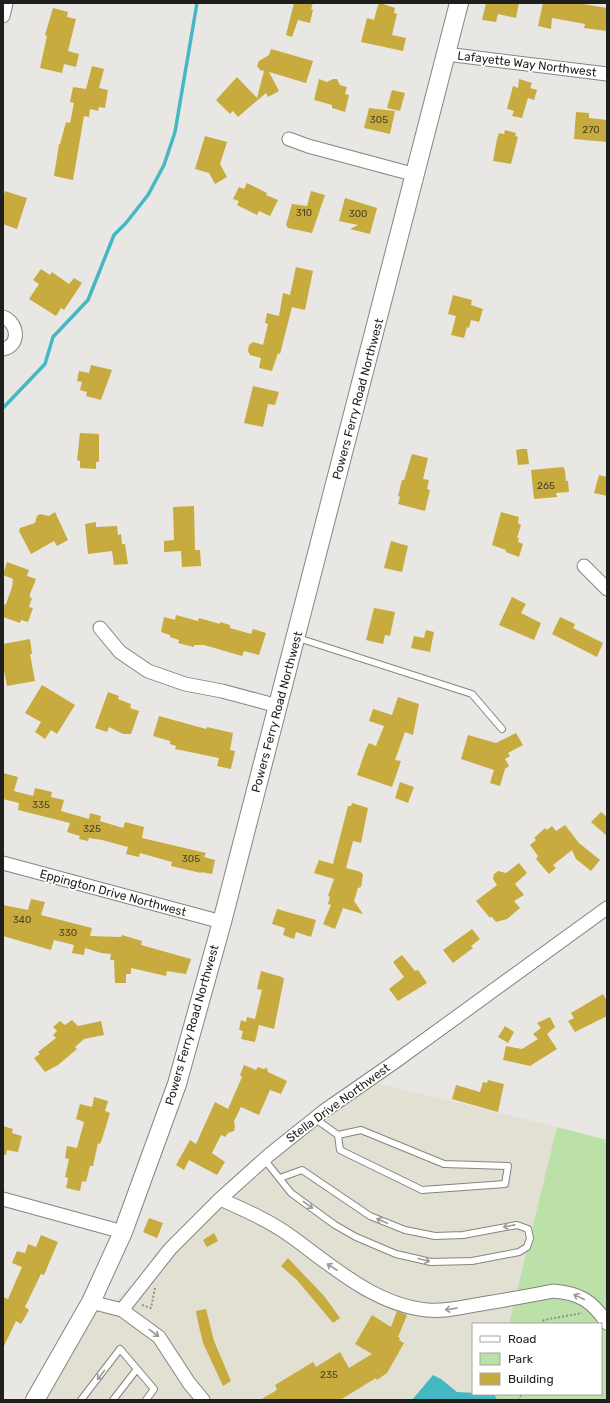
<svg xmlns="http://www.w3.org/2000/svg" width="610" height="1403" viewBox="0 0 610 1403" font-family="Rubik,sans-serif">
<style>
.built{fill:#e2dfd3}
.green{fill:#bbe1a8}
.water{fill:#45b8c4}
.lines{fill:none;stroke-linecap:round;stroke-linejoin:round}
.stream{stroke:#45b8c4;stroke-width:3.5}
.building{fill:#c7ab3f}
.lane-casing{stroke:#858481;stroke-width:8}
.street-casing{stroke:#858481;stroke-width:15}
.secondary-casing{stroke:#858481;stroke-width:20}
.path{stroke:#908f8c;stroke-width:2;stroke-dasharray:2 2;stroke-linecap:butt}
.lane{stroke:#fff;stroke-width:6}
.street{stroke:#fff;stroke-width:13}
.secondary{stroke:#fff;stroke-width:18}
.oneway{stroke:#9a9a99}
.labels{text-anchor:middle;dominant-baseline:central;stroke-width:3.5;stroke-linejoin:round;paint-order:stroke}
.number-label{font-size:10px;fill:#494226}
.street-label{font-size:12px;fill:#1f1f1d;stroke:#fff}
</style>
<rect width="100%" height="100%" fill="#e8e7e3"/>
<path class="built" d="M363 1080 557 1127 509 1324H473V1394L491 1400H30L72 1331 146 1276 229 1182Z"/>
<path class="green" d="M557 1127 607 1140V1400H491L492 1394H601V1324H509Z"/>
<path class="water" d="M433 1375 441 1379 457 1392 494 1394 497 1400H412Z"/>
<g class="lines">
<path class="stream" d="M3 408 45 364 53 337 88 300 114 235 126 223 148 195 164 165 175 132 197 3"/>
</g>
<path class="building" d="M294 3H313L311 9 313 10 310 23 298 20 292 37 286 35Z
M380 3 395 8 394 13 397 14 392 35 406 38 403 51 361 42 367 18 374 20 378 5Z
M486 3H519L516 18 498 14 496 22 482 20Z
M543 3H577L607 8V31L584 28 585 24 552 18 551 29 538 26Z
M53 8 68 12 67 17 76 19 68 51 79 54 76 67 64 64 62 73 40 68 47 36 45 35Z
M271 49 313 61 306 83 269 72 279 91 268 97 266 93 238 117 233 111 230 114 216 100 237 77 257 98 264 71 260 70 257 66 259 61 269 55Z
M92 66 104 69 99 88 108 90 105 108 99 107 98 111 90 109 89 117 84 116 73 180 54 176 59 144H60L66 122 70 123 74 103 70 102 73 87 86 89Z
M319 79 327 82 333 79H337L340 85 347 87 345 94 349 95 345 112 332 108V105L314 100Z
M519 79 532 83 530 88 537 90 534 100 528 98 522 118 512 116 514 111 507 109 513 86 518 88Z
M392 90 405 93 400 111 387 108Z
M369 108 395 111 390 134 364 128Z
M576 112 589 113V118L607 120V142L574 139Z
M505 130 516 133 515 136 518 137 511 164 493 161 497 139 499 133 504 134Z
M205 136 227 142 220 164 227 177 215 184 209 173 195 169Z
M247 183 267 193 266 195 278 200 270 216 259 211 257 215 237 205 239 201 233 199 239 187 244 189Z
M5 191 27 198 17 229 3 224V198Z
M311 191 325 195 312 233 288 228 286 225 292 204 307 206Z
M345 198 377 208 370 234 350 229 358 225 339 221Z
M296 267 313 271 305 310 292 307 280 354 278 353 272 371 259 368 261 358 250 355 248 351 249 345 253 342 263 345 268 324 265 323 267 313 279 316 283 293 290 295Z
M41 269 50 275 52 272 69 284 74 278 82 283 64 310 61 308 56 316 29 299 39 284 33 280Z
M453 295 472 300 471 305 483 309 479 322 471 320 469 328 467 327 464 338 451 335 456 316 448 314Z
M91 365 112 370 101 400 86 396 87 392 80 390 82 382 77 381 79 371 89 373Z
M253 386 279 392 275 405 268 404 263 427 244 423Z
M80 433 99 434V462H96V469L80 468V461L77 460Z
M521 449H527L529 464 518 465 516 450Z
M412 454 428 458 423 479 429 480 427 489 430 490 425 511 398 504 400 497 398 496 402 480H404Z
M563 467 565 470 566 481H568L569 492 556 493 557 497 534 499 531 470Z
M599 475 607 477V496L594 493Z
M194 506 195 550H200L201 566 182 567 181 551 164 552V541L174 540 173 507Z
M55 512 68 540 57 546 54 541 31 554 19 531 20 528 35 523 37 516 40 514 49 516Z
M501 512 519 517 518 523 521 525 517 538H519L518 542 523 544 519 557 506 552V550L492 545Z
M96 522V527L117 526 118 535 121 534 122 544H125L128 564 114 565 112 551 88 554 85 524Z
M391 541 408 546 402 572 384 568Z
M7 562 29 570 27 576 36 579 30 594V598H32L29 607 33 608 28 622 21 620 20 623 3 617V605L6 604 12 587 13 579 3 575Z
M512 597 526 604 521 613 541 623 534 640 499 625Z
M374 608 395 612 390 636 385 635 383 644 366 640Z
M176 615 198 621 199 618 220 624V622L230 625V628L251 634 253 629 266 633 259 655 244 651 242 656 204 645H194V647L178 643 179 640 170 637V635L161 632 164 617 175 620Z
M560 617 575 624 573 628 603 643 597 657 552 634Z
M426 630 434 632 430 652 411 648 414 636 424 638Z
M30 639 32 654H30L35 681 7 686 3 665V644Z
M42 685 75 705 57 734 51 730 45 739 35 732 41 722 25 713Z
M108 692 119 696 118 699 131 704 130 708 139 711 131 734H123L109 727 107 732 95 728Z
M398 697 419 704 413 735 405 732 395 760 401 761 392 787 357 775 366 749 369 743 376 746 384 726 369 721 373 709 392 715Z
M159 716 206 729 207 727 233 733 230 750 235 751 231 769 217 766 219 758 175 749 176 746 170 744V741L153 736Z
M516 733 523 745 508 753 510 756 505 759 509 766 505 769 500 786 490 783 494 770 461 759 468 735 496 743Z
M3 773 18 777 14 791 33 796 35 788 52 792 51 797 64 800 61 811 89 819 90 813 101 816 100 821 123 828 125 822 144 827 142 838 206 853 204 857 215 860 212 874 201 872V873L171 866 172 862 140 853 139 857 126 854 128 847 102 840 89 838 88 841 79 839 80 836 67 832 70 823 18 810 19 803 3 799Z
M400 782 414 787 408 803 395 798Z
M352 803 368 808 361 843 353 841 346 868 361 872 363 875 361 887 358 888 354 901 363 914 343 908 335 929 323 924 331 905 328 904 330 897 328 896 334 879 314 873 319 860 333 864 348 806H351Z
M601 812 607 817V836L591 822Z
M565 825 579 843 600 860 591 871 576 859 572 850 553 865 556 868 549 874 536 859 538 856 530 845 536 840 534 838 545 828 547 830 552 826 556 831Z
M519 863 527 873 515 884 524 895 514 901 520 908 507 919 496 922 491 916 490 918 476 901 497 885 493 879 494 874 498 871 506 873Z
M31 899 45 902 41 915 92 928 90 936 121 937 122 935 142 941 141 945 191 959 186 974 167 971 166 976 131 968V974H126V983H115L114 960H110L111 954 101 953 85 948 84 955 72 953 74 945 54 940 51 950 3 936V905L28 910Z
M277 909 316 920 311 937 296 932 294 939 283 935 285 928 272 924Z
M472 929 480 939 471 946 473 948 453 963 443 950Z
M402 955 415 971 418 970 427 983 398 1001 389 989 404 977 393 962Z
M261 971 282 977 284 979 274 1029 259 1025 255 1042 241 1039 243 1031 239 1030 241 1020 246 1022 247 1017 255 1019 262 990 257 989Z
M603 994 607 1001V1016L575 1032 568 1021 574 1018 571 1013Z
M550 1017 555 1027 547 1034 557 1049 530 1066 503 1060 506 1046 522 1049 538 1039 533 1034 541 1028 537 1023Z
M72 1020 78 1026 101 1021 104 1035 84 1039 75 1047 77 1049 58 1065 45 1072 34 1058 40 1054 38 1052 56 1038 53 1035 57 1031 53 1027 60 1021 65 1025Z
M505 1026 514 1032 508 1043 498 1037Z
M244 1065 256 1070 258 1067 263 1069 267 1068 268 1072 287 1081 281 1094 270 1090 259 1115 241 1107 234 1121 235 1127 234 1131 228 1133 225 1137 221 1135 212 1153 225 1162 217 1175 189 1160 184 1170 176 1165 190 1140 196 1144 215 1102 228 1109 242 1077 240 1075Z
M488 1080 504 1084 498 1112 452 1099 456 1085 480 1092 483 1082 487 1083Z
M94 1097 108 1101 105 1111 110 1113 103 1136 100 1144 98 1143 93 1166H90L86 1182 82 1181 80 1191 66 1188 68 1178 65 1177 69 1159 65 1158 67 1146 77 1148 84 1122 76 1119 80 1104 92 1107Z
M3 1126 13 1129 12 1133 22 1136 18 1152 7 1150 6 1155 3 1154Z
M149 1218 163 1223 157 1238 143 1232Z
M214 1233 218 1241 207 1247 203 1240Z
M41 1235 58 1242 44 1275 41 1274 25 1307 29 1310 21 1324 16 1321 3 1348V1297L8 1299 22 1267 12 1263 17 1251 25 1253 28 1244 36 1247Z
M288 1258 324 1296 340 1318 333 1323 297 1280 281 1266Z
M206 1309 214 1341 231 1381 223 1386 203 1343 198 1322 196 1311Z
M397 1311 407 1315 398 1337 400 1338 399 1340 404 1343 387 1373 377 1380 376 1378 340 1400H260L277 1390 275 1385 313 1362 316 1367 340 1352 349 1368 372 1354 355 1344 372 1315 391 1327Z"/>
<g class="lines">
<defs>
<path id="lane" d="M298 638 472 694 502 729
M314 1118 338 1135 361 1130 444 1164 508 1166 505 1184 422 1190 340 1150 338 1135
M264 1159 291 1193 335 1225 356 1237 396 1254 431 1262 472 1261 519 1252 527 1247 530 1238 528 1229 517 1225 463 1235 435 1236 405 1230 370 1216 302 1170 280 1178
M81 1400 120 1349 154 1389 146 1400
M113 1400 137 1369"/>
<path id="street" d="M3 16 6 3
M446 54 607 74
M289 139 308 146 416 175
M3 317C18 322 21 346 3 349
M584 566 607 589
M100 628 120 652 148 671 185 684 222 691 278 706
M3 863 222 922
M3 1199 123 1232
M220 1199C245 1210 270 1221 292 1237 332 1266 375 1305 427 1310 445 1312 463 1307 481 1304 505 1300 529 1296 553 1291 580 1293 592 1301 607 1323
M91 1302 122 1310
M122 1310 170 1249 220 1199 269 1155 324 1111 396 1061 607 908
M122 1310 159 1337 189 1383 203 1400"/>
<path id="secondary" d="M35 1400 91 1302 123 1232 177 1084 222 922 459 3"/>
</defs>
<use href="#lane" class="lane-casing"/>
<use href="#street" class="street-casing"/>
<use href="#secondary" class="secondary-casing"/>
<path class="path" d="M142 1305 151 1308 155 1288
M540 1324 544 1320 582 1313
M518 1400 522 1394"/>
<use href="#lane" class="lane"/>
<use href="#street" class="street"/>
<use href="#secondary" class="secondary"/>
</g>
<defs><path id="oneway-shaft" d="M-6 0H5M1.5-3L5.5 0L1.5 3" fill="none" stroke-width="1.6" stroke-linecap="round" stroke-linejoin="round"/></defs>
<g class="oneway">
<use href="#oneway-shaft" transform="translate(308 1205) rotate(36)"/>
<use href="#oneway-shaft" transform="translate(382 1221) rotate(-157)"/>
<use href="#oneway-shaft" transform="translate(509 1226) rotate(169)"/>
<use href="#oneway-shaft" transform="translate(424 1260) rotate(14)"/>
<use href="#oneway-shaft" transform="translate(332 1267) rotate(-147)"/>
<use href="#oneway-shaft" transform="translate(579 1297) rotate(-155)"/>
<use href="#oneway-shaft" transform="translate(451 1309) rotate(172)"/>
<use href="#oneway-shaft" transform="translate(154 1333) rotate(37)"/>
<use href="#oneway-shaft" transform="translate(101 1375) rotate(128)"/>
</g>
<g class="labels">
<g class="number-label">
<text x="379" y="120">305</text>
<text x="591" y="130">270</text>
<text x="304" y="213">310</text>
<text x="358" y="214">300</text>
<text x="546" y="486">265</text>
<text x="41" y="805">335</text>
<text x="92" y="829">325</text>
<text x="191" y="859">305</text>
<text x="22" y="920">340</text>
<text x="68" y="933">330</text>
<text x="329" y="1375">235</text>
</g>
<g class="street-label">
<text transform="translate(527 64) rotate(7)">Lafayette Way Northwest</text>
<text transform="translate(358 399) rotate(-75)">Powers Ferry Road Northwest</text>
<text transform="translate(277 712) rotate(-75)">Powers Ferry Road Northwest</text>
<text transform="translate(113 893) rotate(15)">Eppington Drive Northwest</text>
<text transform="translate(192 1025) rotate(-74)">Powers Ferry Road Northwest</text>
<text transform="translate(338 1103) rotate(-36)">Stella Drive Northwest</text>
</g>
</g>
<rect width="610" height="1403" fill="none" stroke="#1f1f1d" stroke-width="8"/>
<rect x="472" y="1323" width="130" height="72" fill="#ffffff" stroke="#a5a5a5"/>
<rect x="480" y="1336" width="20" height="6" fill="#ffffff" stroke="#a5a5a5"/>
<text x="508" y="1343" font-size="12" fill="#1f1f1d">Road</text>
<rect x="480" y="1353" width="20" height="12" fill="#bbe1a8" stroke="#a5a5a5"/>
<text x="508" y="1363" font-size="12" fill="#1f1f1d">Park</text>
<rect x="480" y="1373" width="20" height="12" fill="#c7ab3f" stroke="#a5a5a5"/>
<text x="508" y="1383" font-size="12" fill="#1f1f1d">Building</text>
</svg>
